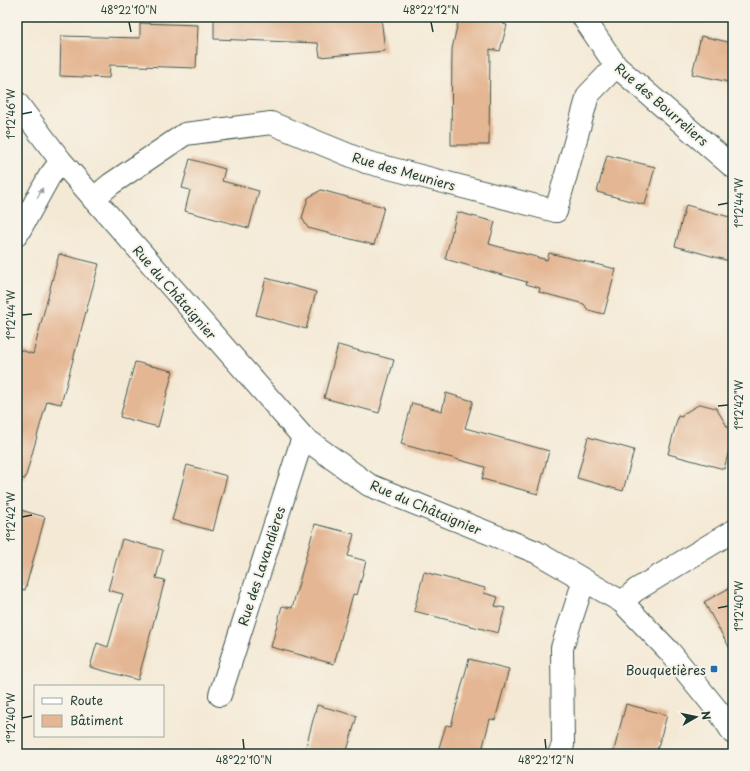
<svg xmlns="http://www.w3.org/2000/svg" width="750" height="771" viewBox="0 0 750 771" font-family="'Playpen Sans',sans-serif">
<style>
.building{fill:#e4b693}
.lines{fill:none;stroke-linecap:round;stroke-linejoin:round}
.pedestrian-casing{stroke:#3f574c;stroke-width:24}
.minor-casing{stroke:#3f574c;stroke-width:24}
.pedestrian{stroke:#fff;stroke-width:22}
.minor{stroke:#fff;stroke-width:22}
.oneway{fill:#8f9e9a}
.ticks{fill:none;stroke:#1f3d34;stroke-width:1.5}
.poi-dot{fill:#1f6fb2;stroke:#f7f3e8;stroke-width:1.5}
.labels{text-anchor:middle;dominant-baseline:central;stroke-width:4;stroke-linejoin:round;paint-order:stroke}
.street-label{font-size:13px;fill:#1f3d34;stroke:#f7f3e8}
.poi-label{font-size:13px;fill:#1f3d34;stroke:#f7f3e8;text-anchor:end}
.neatline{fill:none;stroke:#1f3d34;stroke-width:1.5}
.ticks-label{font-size:10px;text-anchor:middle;fill:#1f3d34}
</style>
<rect width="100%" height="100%" fill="#f7f3e8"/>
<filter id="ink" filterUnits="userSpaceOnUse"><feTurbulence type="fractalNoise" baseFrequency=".025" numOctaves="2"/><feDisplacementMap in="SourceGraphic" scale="8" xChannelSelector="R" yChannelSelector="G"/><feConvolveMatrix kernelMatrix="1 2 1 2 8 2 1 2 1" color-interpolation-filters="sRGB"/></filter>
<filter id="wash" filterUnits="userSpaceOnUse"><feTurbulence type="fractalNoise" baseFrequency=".012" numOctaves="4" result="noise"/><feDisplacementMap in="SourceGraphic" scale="16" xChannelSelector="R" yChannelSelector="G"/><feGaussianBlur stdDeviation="0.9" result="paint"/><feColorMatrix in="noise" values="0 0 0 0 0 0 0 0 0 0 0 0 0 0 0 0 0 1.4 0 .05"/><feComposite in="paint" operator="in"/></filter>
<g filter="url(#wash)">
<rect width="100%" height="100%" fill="#f4e9d5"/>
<g id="blocks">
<path class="building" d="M214 17H381L385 51 320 57 318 43 214 39Z
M459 17H505L503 24 507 25 500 51 490 49 489 145H451L452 49Z
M140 23 198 25 196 68 110 65 109 78 60 76 61 36 140 38Z
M701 36 733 43V83L692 74Z
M607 155 655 167 645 205 597 192Z
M190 159 225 169 222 181 259 191 249 228 185 211 190 190 182 188Z
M321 190 384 207 374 245 308 228 302 218 308 198Z
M686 205 733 218V262L675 246Z
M457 212 495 222 489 244 547 260 549 253 616 269 604 314 588 310 584 304 539 292 540 288 526 284 527 282 445 259Z
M59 254 99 264 61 404 47 401 25 479 17 478V349L33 354Z
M266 278 316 292 306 329 256 315Z
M338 345 394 360 379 413 324 398Z
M135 362 173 371 158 427 120 417Z
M446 393 473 401 465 428 549 451 538 494 482 479 485 467 401 444 412 403 442 411Z
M700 404 716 408 733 436 724 469 668 454 678 416 682 417 683 414Z
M588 437 634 450 623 491 577 478Z
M187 465 227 476 213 531 172 520Z
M17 509 45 517 25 590 17 589Z
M315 524 354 534 348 556 366 561 357 595 353 594 334 664 271 647 282 606 292 608Z
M122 539 163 550 156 578 165 580 138 680 90 667 97 643 108 647 123 594 108 590Z
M424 572 485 588 484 593 498 597 495 606 505 608 498 633 414 611Z
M733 586V654L704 602Z
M469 659 509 669 495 720 490 719 481 754H437L446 725 451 726Z
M626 704 667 715 656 754H613Z
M317 705 357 716 346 754H304Z"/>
</g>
</g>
<g filter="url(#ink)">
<use href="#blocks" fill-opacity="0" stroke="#3f574c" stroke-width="1"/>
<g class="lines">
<defs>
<path id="pedestrian" d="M366 162 556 211"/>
<path id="minor" d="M583 17 616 66 733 167
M17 103 61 161 303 437 369 485 536 552 622 602 670 652 722 716 733 733
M93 199 111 184 185 134 271 123 366 162
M556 211 588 95 616 66
M17 235 49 177 61 161
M622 602 636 590 733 531
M220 695 303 437
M559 754 563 745 562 648 584 580"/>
</defs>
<use href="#pedestrian" class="pedestrian-casing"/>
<use href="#minor" class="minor-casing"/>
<use href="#pedestrian" class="pedestrian"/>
<use href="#minor" class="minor"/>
</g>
<defs><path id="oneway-solid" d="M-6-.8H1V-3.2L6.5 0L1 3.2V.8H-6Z"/></defs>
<use class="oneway" href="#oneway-solid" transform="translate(40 193) rotate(-61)"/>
</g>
<path class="ticks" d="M129 22 131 32M431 22 433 32M22 114 32 112M718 205 728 203M22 315 32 314M718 406 728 405M22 517 32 515M718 608 728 606M22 718 32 716M243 739 244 749M545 739 546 749"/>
<rect class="poi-dot" x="710" y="665" width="8" height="8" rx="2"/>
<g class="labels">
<g class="street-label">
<text transform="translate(662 104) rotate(41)">Rue des Bourreliers</text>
<text transform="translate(404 171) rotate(16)">Rue des Meuniers</text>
<text transform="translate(175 292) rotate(49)">Rue du Châtaignier</text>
<text transform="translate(426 507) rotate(23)">Rue du Châtaignier</text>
<text transform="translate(261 566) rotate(-72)">Rue des Lavandières</text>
</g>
<g class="poi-label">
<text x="706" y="669">Bouquetières</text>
</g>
</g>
<rect width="750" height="771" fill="none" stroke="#f7f3e8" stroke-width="44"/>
<rect x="34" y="685" width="130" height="52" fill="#f7f3e8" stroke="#a1aaa0"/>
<rect x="42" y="698" width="20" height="6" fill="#ffffff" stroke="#a1aaa0"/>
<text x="70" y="705" font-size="12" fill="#1f3d34">Route</text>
<rect x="42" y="715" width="20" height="12" fill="#e4b693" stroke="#a1aaa0"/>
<text x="70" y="725" font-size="12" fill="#1f3d34">Bâtiment</text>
<g transform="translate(696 717) rotate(81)" stroke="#f7f3e8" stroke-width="3" paint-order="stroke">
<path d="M0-3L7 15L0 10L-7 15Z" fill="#1f3d34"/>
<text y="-6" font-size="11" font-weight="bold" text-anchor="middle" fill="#1f3d34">N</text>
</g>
<rect x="22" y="22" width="706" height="727" class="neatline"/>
<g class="ticks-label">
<text x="129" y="14">48°22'10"N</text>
<text x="431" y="14">48°22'12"N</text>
<text transform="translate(11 114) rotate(-90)" y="4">1°12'46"W</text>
<text transform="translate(739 203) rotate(-90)" y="4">1°12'44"W</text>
<text transform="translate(11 315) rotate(-90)" y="4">1°12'44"W</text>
<text transform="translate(739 405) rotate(-90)" y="4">1°12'42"W</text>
<text transform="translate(11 517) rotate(-90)" y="4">1°12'42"W</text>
<text transform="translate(739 606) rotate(-90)" y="4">1°12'40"W</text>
<text transform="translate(11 718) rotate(-90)" y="4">1°12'40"W</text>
<text x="244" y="764">48°22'10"N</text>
<text x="546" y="764">48°22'12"N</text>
</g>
</svg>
